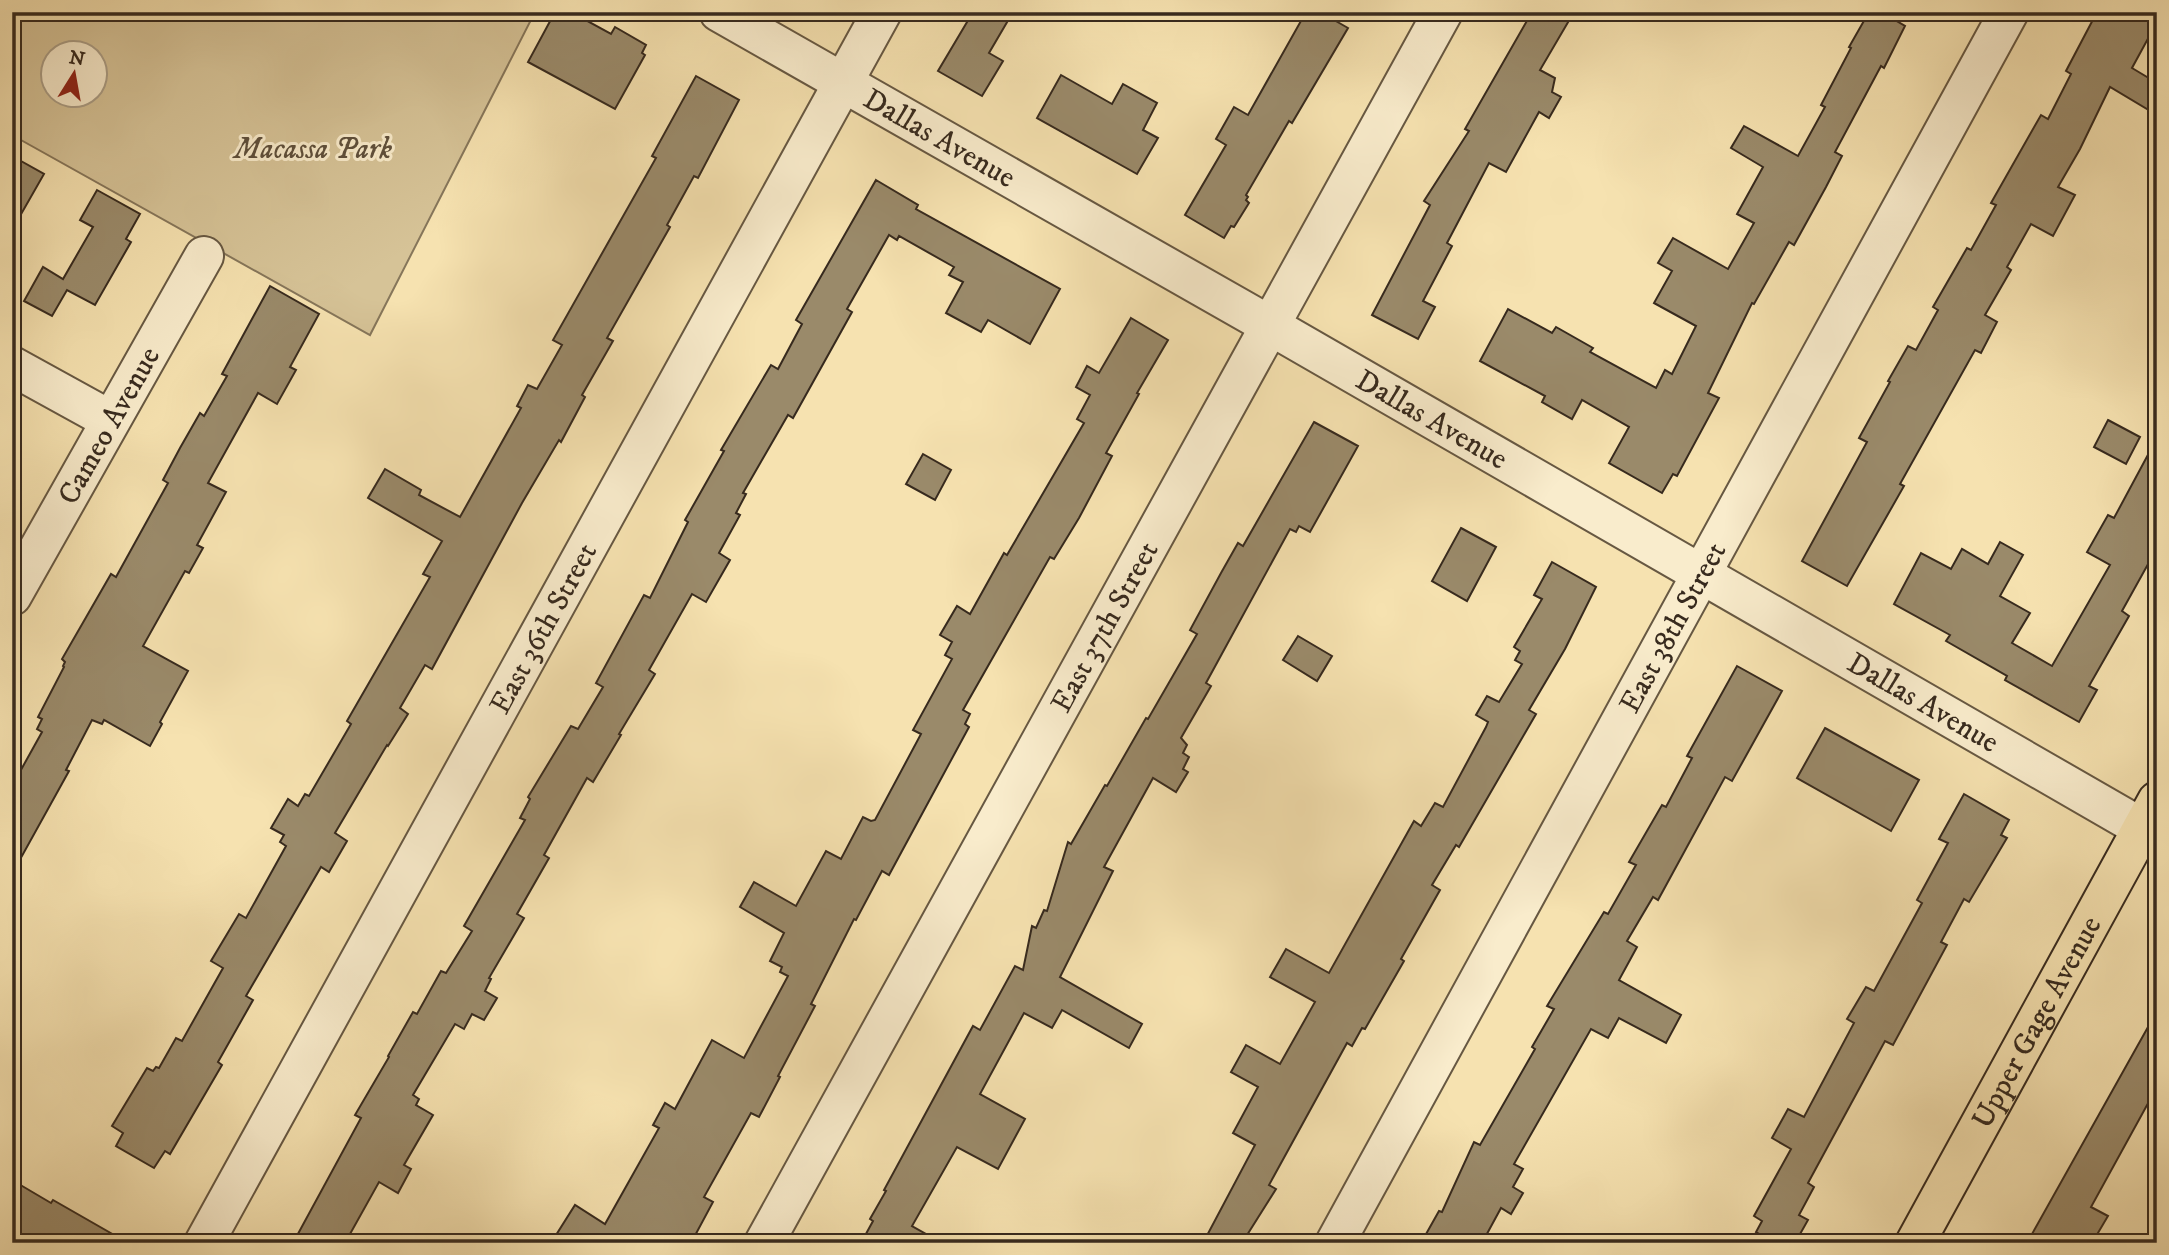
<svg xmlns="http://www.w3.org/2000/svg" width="2169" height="1255" font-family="'IM FELL DW Pica',serif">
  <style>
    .green { fill: #d6c397; stroke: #86765a; stroke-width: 2; fill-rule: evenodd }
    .building { fill: #9a8a6a; stroke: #372a1e; stroke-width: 2 }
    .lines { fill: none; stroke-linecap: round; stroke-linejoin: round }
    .minor-casing { stroke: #675842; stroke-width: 42 }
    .major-casing { stroke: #372a1e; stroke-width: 42 }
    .minor { stroke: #f9eccc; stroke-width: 38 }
    .major { stroke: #f6e2b0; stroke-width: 38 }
    .labels { text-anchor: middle; stroke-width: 6; stroke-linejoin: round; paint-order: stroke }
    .street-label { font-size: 30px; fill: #372a1e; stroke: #f9eccc }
    .park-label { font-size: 30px; font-style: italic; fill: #5f503c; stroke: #f9eccc }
  </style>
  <rect width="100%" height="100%" fill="#f6e2b0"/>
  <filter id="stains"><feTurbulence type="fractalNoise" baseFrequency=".00286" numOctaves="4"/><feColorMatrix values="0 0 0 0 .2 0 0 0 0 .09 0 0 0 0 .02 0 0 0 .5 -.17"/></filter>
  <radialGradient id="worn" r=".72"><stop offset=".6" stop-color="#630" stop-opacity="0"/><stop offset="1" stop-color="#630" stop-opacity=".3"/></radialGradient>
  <!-- green -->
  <path class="green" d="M 12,12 L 535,12 L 370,335 L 12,135 ZM 52,52 L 94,52 L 94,94 L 52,94 Z"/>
  <!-- building -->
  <g class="building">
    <path d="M 555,12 L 571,12 L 611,34 L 615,27 L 646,45 L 642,53 L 645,55 L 615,109 L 528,62 Z"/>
    <path d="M 973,12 L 1013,12 L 989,53 L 1003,61 L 982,96 L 938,71 Z"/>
    <path d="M 1306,12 L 1320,12 L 1348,28 L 1292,123 L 1289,121 L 1246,195 L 1248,197 L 1246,200 L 1249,203 L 1234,227 L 1231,226 L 1224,238 L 1185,215 L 1226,145 L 1216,139 L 1234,107 L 1248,115 Z"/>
    <path d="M 1532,12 L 1574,12 L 1540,70 L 1555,78 L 1552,92 L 1561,97 L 1549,118 L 1539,112 L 1506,172 L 1489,163 L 1447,243 L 1452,246 L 1423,301 L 1435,307 L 1418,339 L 1372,315 L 1430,205 L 1424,201 L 1469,131 L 1465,129 Z"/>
    <path d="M 1869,12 L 1881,12 L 1905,26 L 1884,68 L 1881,66 L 1835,152 L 1842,156 L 1826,187 L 1794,245 L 1789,242 L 1754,304 L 1752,303 L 1708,393 L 1719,398 L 1677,476 L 1673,474 L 1662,493 L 1609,463 L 1629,427 L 1582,400 L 1572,419 L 1542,402 L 1545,396 L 1480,361 L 1508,309 L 1552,333 L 1556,327 L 1593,348 L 1590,352 L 1656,388 L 1665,370 L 1672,374 L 1696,326 L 1654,303 L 1672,271 L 1658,263 L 1673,238 L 1728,269 L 1754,223 L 1737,214 L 1763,167 L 1731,148 L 1744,126 L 1798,156 L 1825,107 L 1821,105 L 1851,48 L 1849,47 Z"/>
    <path d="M 2097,12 L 2134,12 L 2156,24 L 2132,68 L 2157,83 L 2157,115 L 2110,87 L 2080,149 L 2058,187 L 2075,195 L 2053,236 L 2031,224 L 2007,267 L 2011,270 L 1985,315 L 1997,322 L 1981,353 L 1975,350 L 1900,484 L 1904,486 L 1847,586 L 1802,561 L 1867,442 L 1859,438 L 1890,382 L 1888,381 L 1908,346 L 1916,350 L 1938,310 L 1933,307 L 1967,248 L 1971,250 L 1996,205 L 1991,203 L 2041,115 L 2048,119 L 2071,74 L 2066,71 Z"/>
    <path d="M 1061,75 L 1112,104 L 1123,84 L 1157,103 L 1143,130 L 1158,138 L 1137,174 L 1037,118 Z"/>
    <path d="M 696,76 L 739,100 L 698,178 L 694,176 L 667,225 L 670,227 L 607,338 L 613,341 L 582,395 L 585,397 L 561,442 L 559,440 L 522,503 L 432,669 L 425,665 L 400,708 L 408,714 L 388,746 L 387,745 L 335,833 L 347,841 L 329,872 L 321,867 L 246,996 L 253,1000 L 218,1062 L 222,1065 L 170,1154 L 165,1151 L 154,1168 L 116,1146 L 123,1133 L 112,1126 L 147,1068 L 153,1071 L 156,1067 L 159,1068 L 176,1038 L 182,1041 L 223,968 L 211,961 L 239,914 L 246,918 L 286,846 L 280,842 L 284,835 L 271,828 L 288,799 L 298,806 L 305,794 L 309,796 L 351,724 L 347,721 L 430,577 L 423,574 L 442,541 L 368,498 L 385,469 L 421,490 L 419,495 L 460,517 L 521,408 L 517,406 L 528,385 L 537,389 L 562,345 L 553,340 L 656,158 L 652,156 Z"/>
    <path d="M 12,156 L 44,174 L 12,230 Z"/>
    <path d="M 876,180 L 918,205 L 916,209 L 1060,289 L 1030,344 L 988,320 L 981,332 L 946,313 L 963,282 L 949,275 L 954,267 L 899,236 L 897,240 L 889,235 L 847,309 L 852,312 L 793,418 L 788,415 L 743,493 L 746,494 L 736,513 L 740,515 L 719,553 L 730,560 L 706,602 L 692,594 L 649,670 L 655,674 L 619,734 L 621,735 L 593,782 L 587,778 L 544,855 L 549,858 L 517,914 L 524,918 L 489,978 L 491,979 L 485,991 L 497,998 L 484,1020 L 472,1014 L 464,1029 L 455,1024 L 413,1095 L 419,1099 L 416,1105 L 433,1115 L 404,1165 L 411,1169 L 398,1193 L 379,1182 L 345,1243 L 293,1243 L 361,1118 L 355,1115 L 389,1057 L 388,1056 L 413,1012 L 417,1014 L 441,971 L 446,973 L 472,931 L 464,926 L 525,820 L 520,818 L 530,799 L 528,797 L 571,726 L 578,729 L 603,687 L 596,683 L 644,595 L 650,598 L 688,522 L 685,520 L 724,451 L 721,450 L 771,365 L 778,369 L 802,324 L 796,320 Z"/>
    <path d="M 97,190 L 140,214 L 126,239 L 131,242 L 95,305 L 67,290 L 52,316 L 24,301 L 43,267 L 63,279 L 93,227 L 80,220 Z"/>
    <path d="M 270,286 L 319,314 L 290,367 L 296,370 L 277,404 L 258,393 L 208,483 L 226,492 L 197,545 L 203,548 L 189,573 L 185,571 L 143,646 L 188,671 L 160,722 L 162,724 L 150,746 L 104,720 L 102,724 L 92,720 L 66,770 L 69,771 L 12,874 L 12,786 L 42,732 L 37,729 L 42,719 L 38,717 L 64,667 L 63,666 L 65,662 L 62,659 L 111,574 L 116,577 L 168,483 L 163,480 L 180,448 L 200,413 L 204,416 L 227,376 L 222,374 Z"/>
    <path d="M 1131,318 L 1168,340 L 1137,393 L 1139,394 L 1106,453 L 1112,456 L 1079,518 L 1054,559 L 1050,557 L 963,710 L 970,714 L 965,724 L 969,727 L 889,875 L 882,871 L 856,920 L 854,919 L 811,1004 L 815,1006 L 778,1076 L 780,1077 L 759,1117 L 751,1113 L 704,1197 L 713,1202 L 691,1243 L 551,1243 L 575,1205 L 605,1224 L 659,1128 L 653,1125 L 665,1103 L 675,1109 L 712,1040 L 744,1058 L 788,976 L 780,972 L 782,967 L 770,961 L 784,933 L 740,907 L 754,882 L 796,906 L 826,851 L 841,859 L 863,817 L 871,821 L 875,820 L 921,734 L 913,730 L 952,659 L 945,655 L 952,642 L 940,635 L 957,606 L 970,614 L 1004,553 L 1007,555 L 1084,423 L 1077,419 L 1090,395 L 1076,387 L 1087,366 L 1099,373 Z"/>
    <path d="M 2108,420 L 2140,437 L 2126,464 L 2094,447 Z"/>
    <path d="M 1314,422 L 1358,446 L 1310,532 L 1299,526 L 1296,532 L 1290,529 L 1206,683 L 1211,686 L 1181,738 L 1187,745 L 1183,753 L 1189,757 L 1183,769 L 1188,772 L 1176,792 L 1153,778 L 1104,867 L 1113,871 L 1060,977 L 1142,1024 L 1129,1048 L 1062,1010 L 1052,1028 L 1024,1013 L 980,1094 L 1025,1119 L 998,1169 L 957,1147 L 912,1226 L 942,1243 L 861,1243 L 873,1221 L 870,1219 L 886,1191 L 884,1190 L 973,1026 L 980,1030 L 1015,966 L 1023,970 L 1032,926 L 1036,928 L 1044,910 L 1047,911 L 1068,842 L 1071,844 L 1105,785 L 1107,786 L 1146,718 L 1148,719 L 1197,634 L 1190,630 L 1221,573 L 1238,543 L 1243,546 Z"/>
    <path d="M 2157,438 L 2157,548 L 2122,611 L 2129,616 L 2089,686 L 2097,690 L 2079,722 L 2005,680 L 2007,676 L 1946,641 L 1950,635 L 1894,604 L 1921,553 L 1951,569 L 1962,549 L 1988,564 L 2000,542 L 2023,555 L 2000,596 L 2030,613 L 2012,643 L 2052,666 L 2110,565 L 2087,552 L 2108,515 L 2114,518 Z"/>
    <path d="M 923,454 L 951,470 L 935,500 L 906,484 Z"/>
    <path d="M 1461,528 L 1496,547 L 1467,601 L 1432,581 Z"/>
    <path d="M 1552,562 L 1596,587 L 1565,649 L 1529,710 L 1536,714 L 1459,847 L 1456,845 L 1432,885 L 1440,890 L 1401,959 L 1404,961 L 1365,1029 L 1362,1028 L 1352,1046 L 1347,1043 L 1269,1185 L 1276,1189 L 1242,1243 L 1203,1243 L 1255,1145 L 1233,1133 L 1258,1087 L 1231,1072 L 1246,1045 L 1280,1064 L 1315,1002 L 1270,977 L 1286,949 L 1329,973 L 1414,821 L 1421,826 L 1435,803 L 1443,807 L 1486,727 L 1488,722 L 1476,715 L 1487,696 L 1499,702 L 1522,664 L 1515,660 L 1520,651 L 1514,647 L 1542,599 L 1534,595 Z"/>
    <path d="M 1298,636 L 1332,656 L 1317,681 L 1283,660 Z"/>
    <path d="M 1737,666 L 1782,691 L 1732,781 L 1725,777 L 1658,900 L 1653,897 L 1627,941 L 1637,947 L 1619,980 L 1681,1015 L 1666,1043 L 1619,1018 L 1608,1038 L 1591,1029 L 1514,1164 L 1523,1169 L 1513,1187 L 1523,1193 L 1511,1214 L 1501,1208 L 1482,1243 L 1421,1243 L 1439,1211 L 1442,1212 L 1474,1142 L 1480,1145 L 1535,1049 L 1532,1047 L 1554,1009 L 1547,1006 L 1604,912 L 1608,914 L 1636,865 L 1629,862 L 1662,805 L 1666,807 L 1692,758 L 1687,756 Z"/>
    <path d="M 1825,728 L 1919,780 L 1891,831 L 1797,778 Z"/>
    <path d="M 1964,794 L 2009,820 L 2001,835 L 2007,838 L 1969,902 L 1964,899 L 1941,942 L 1947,945 L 1893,1045 L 1885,1041 L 1808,1183 L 1814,1187 L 1799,1215 L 1808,1220 L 1795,1243 L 1775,1243 L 1756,1232 L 1762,1221 L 1754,1216 L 1791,1149 L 1772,1138 L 1788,1109 L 1804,1117 L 1854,1023 L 1847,1019 L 1866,987 L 1874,991 L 1922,903 L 1917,900 L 1948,843 L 1939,839 Z"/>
    <path d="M 2157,1011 L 2157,1087 L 2091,1207 L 2108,1216 L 2092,1243 L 2027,1243 Z"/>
    <path d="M 12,1180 L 51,1203 L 53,1200 L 128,1243 L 28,1243 L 12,1234 Z"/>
  </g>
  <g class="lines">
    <!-- minor casing -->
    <g class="minor-casing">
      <g id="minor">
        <path id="s1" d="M 719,12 L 1269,325 L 2142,828"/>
        <path d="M 12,366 L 110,420"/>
        <path id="s2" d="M 12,596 L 204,256"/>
        <path id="s3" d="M 204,1243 L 882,12"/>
        <path id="s4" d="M 764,1243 L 1443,12"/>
        <path id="s5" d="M 1335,1243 L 2009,12"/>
      </g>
    </g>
    <!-- major casing -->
    <g class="major-casing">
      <g id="major">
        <path id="s6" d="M 1915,1243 L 2157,801"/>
      </g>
    </g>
    <!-- minor -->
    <use href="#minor" class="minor"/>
    <!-- major -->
    <use href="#major" class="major"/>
  </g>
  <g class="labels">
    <!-- street labels -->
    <g class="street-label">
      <text dy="10" stroke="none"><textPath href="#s1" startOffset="254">Dallas Avenue</textPath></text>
      <text dy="10" stroke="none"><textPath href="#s1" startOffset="821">Dallas Avenue</textPath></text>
      <text dy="10" stroke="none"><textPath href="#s2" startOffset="196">Cameo Avenue</textPath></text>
      <text dy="10" stroke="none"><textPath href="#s3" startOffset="702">East 36th Street</textPath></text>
      <text dy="10" stroke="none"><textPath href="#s4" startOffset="704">East 37th Street</textPath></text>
      <text dy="10" stroke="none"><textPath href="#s5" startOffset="702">East 38th Street</textPath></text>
      <text dy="10" stroke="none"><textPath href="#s1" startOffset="1388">Dallas Avenue</textPath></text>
      <text dy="10" stroke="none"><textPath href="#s6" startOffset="252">Upper Gage Avenue</textPath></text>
    </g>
    <!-- park labels -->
    <g class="park-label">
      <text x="313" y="158">Macassa Park</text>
    </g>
  </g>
  <!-- margin -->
  <rect width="2169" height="1255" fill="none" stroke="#f6e2b0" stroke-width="42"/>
  <rect x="14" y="14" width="2141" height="1227" fill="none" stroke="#372a1e" stroke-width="3.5"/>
  <rect x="21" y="21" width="2127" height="1213" fill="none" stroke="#372a1e" stroke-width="2"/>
  <!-- north arrow -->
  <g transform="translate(74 74) rotate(11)"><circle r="33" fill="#f9eccc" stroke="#ab9e86" stroke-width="2"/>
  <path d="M0-5L12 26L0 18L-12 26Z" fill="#8f2418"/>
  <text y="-10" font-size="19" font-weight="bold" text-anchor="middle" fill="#372a1e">N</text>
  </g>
  <rect width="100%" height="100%" filter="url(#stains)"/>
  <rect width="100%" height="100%" fill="url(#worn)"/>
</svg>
